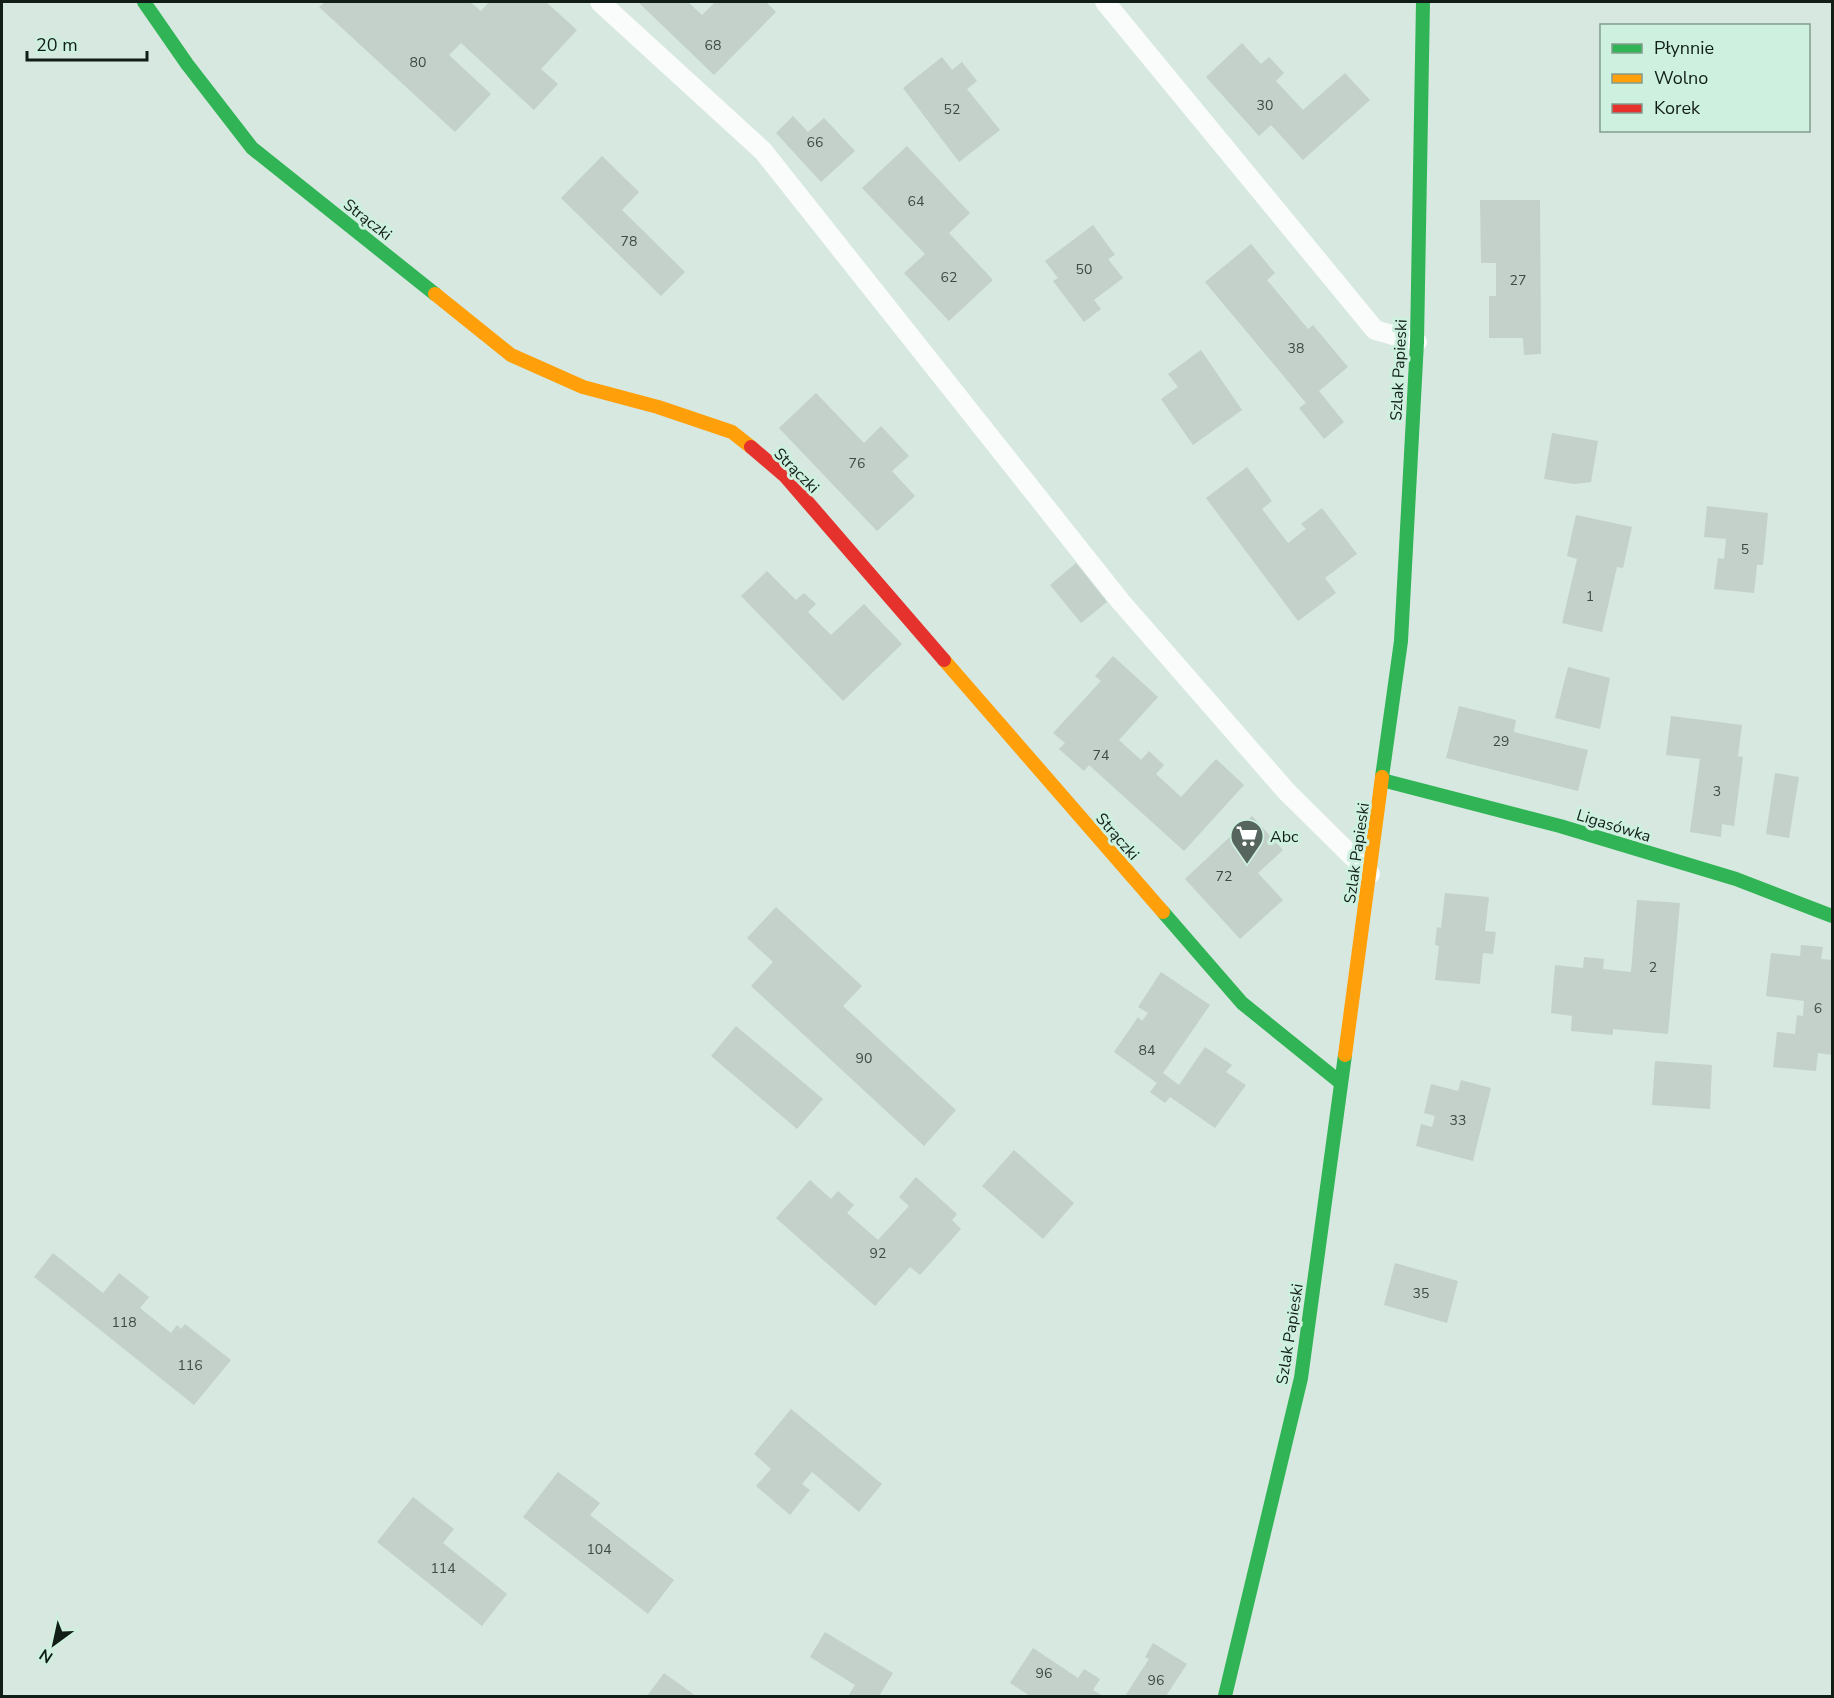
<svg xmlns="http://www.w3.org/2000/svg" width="1834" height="1698" font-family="'Nunito Sans',sans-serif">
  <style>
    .building { fill: #c3d1ca }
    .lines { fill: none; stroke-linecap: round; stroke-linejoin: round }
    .lane { stroke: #f9fcfa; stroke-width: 20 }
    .fast { stroke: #30b455; stroke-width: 14 }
    .slow { stroke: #ff9f0a; stroke-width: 14 }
    .jam { stroke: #e5322d; stroke-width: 14 }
    .labels { text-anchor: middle; stroke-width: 6; stroke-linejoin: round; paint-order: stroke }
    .number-label { font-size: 14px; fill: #3e4b44 }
    .street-label { font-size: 16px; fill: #111e18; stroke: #cef0df }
    .poi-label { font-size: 16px; fill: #111e18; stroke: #cef0df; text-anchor: start }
  </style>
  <rect width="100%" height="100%" fill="#d6e8df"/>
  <!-- building -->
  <g class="building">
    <path d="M 325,2 L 470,2 L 481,11 L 489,2 L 546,2 L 577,30 L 541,69 L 558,84 L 534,110 L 461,43 L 449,55 L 491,94 L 455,132 L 319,7 Z"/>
    <path d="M 638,2 L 688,2 L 702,15 L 715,2 L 766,2 L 776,12 L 714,75 Z"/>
    <path d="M 1242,43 L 1261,64 L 1269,57 L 1284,73 L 1276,81 L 1303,110 L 1345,73 L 1370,100 L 1303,160 L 1271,125 L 1259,136 L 1206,77 Z"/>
    <path d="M 942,57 L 952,70 L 962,62 L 977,81 L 967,89 L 1000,130 L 959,162 L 903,88 Z"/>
    <path d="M 793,116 L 808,132 L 824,118 L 855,151 L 821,182 L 776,133 Z"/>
    <path d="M 907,146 L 970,213 L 949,233 L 993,280 L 949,321 L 904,273 L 925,254 L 862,188 Z"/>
    <path d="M 602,156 L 639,192 L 622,210 L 685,272 L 661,296 L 561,198 Z"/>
    <path d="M 1480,200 L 1540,200 L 1541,354 L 1524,355 L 1523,338 L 1489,338 L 1489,296 L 1496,296 L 1496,263 L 1481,263 Z"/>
    <path d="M 1093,225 L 1115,255 L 1108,259 L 1123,278 L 1094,300 L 1101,309 L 1084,322 L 1053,281 L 1058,278 L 1045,261 Z"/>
    <path d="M 1251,244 L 1275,273 L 1267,280 L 1308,329 L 1313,325 L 1348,367 L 1319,391 L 1344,422 L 1324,439 L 1299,408 L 1306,403 L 1205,282 Z"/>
    <path d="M 1201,350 L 1242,410 L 1193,445 L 1161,399 L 1178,387 L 1168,374 Z"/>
    <path d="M 816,393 L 864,443 L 881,426 L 909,456 L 892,471 L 915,496 L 877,531 L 779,428 Z"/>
    <path d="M 1552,433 L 1598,441 L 1591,482 L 1574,484 L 1544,479 Z"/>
    <path d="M 1247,467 L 1272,501 L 1262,509 L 1288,543 L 1306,529 L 1301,524 L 1322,508 L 1357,554 L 1325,578 L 1336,593 L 1298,621 L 1206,498 Z"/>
    <path d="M 1707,506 L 1768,513 L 1763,565 L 1757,565 L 1754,593 L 1714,589 L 1718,558 L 1724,559 L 1726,539 L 1704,537 Z"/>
    <path d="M 1576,515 L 1632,527 L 1623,568 L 1617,567 L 1602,632 L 1562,623 L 1577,559 L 1567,556 Z"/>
    <path d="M 1076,563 L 1107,602 L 1081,623 L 1050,585 Z"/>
    <path d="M 767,571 L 796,600 L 804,593 L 816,604 L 808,612 L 831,635 L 864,604 L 902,644 L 843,701 L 741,596 Z"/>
    <path d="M 1113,656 L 1158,697 L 1119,740 L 1141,760 L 1149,751 L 1164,765 L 1156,774 L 1181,797 L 1216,759 L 1244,785 L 1184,851 L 1089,765 L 1084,771 L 1059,749 L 1065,743 L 1053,733 L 1101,681 L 1095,676 Z"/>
    <path d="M 1568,667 L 1610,678 L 1600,729 L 1555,718 Z"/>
    <path d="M 1459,706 L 1516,720 L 1514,732 L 1588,750 L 1578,791 L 1446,758 Z"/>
    <path d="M 1671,716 L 1742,725 L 1738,756 L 1743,757 L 1734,826 L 1722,824 L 1721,837 L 1690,832 L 1700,759 L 1666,755 Z"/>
    <path d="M 1775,773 L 1799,777 L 1789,838 L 1766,834 Z"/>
    <path d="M 1252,816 L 1283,850 L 1258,873 L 1283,900 L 1240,939 L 1185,879 Z"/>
    <path d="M 1445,893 L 1489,897 L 1485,931 L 1496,932 L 1493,954 L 1483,953 L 1480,984 L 1435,980 L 1439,946 L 1435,945 L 1437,927 L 1441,928 Z"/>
    <path d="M 1637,900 L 1680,903 L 1668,1034 L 1613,1029 L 1613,1035 L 1571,1031 L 1572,1016 L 1551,1013 L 1555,965 L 1583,968 L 1584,957 L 1604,959 L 1603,969 L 1631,972 Z"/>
    <path d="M 776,907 L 862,986 L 843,1006 L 956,1110 L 924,1146 L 751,986 L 773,962 L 747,938 Z"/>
    <path d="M 1801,945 L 1823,947 L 1821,959 L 1832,960 L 1832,1055 L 1818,1053 L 1816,1071 L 1773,1067 L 1777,1032 L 1795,1034 L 1797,1015 L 1803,1016 L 1804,1001 L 1766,996 L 1771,953 L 1800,956 Z"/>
    <path d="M 1161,972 L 1210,1005 L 1163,1073 L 1179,1085 L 1205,1047 L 1232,1065 L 1226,1072 L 1246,1085 L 1215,1128 L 1170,1097 L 1165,1103 L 1150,1092 L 1157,1083 L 1114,1052 L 1138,1017 L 1142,1021 L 1148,1013 L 1138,1007 Z"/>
    <path d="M 736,1026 L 823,1099 L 797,1129 L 711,1056 Z"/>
    <path d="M 1655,1061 L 1712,1065 L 1710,1109 L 1652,1105 Z"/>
    <path d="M 1461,1080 L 1491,1088 L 1473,1161 L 1416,1146 L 1421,1124 L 1432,1127 L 1435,1116 L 1424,1113 L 1431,1084 L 1458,1091 Z"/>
    <path d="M 1014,1150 L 1074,1203 L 1043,1239 L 982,1186 Z"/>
    <path d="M 916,1177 L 957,1214 L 952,1220 L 961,1229 L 920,1275 L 910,1267 L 875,1306 L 776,1218 L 810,1180 L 831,1199 L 838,1191 L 854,1205 L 847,1213 L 878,1240 L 909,1206 L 899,1197 Z"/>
    <path d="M 53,1253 L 103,1293 L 119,1273 L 149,1297 L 140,1308 L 171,1333 L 177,1325 L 181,1329 L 185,1324 L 231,1360 L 194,1405 L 34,1277 Z"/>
    <path d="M 1395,1263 L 1458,1281 L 1447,1323 L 1384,1305 Z"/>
    <path d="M 791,1409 L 882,1484 L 859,1512 L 812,1472 L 802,1484 L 810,1490 L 790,1515 L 756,1486 L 771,1469 L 754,1454 Z"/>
    <path d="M 558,1472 L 600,1503 L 590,1515 L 674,1580 L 648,1614 L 523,1517 Z"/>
    <path d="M 413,1497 L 454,1529 L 443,1543 L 507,1594 L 482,1626 L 377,1542 Z"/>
    <path d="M 825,1632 L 893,1673 L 879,1696 L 852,1696 L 849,1695 L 855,1685 L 810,1657 Z"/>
    <path d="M 1153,1643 L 1187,1664 L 1166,1696 L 1125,1696 L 1149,1659 L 1145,1657 Z"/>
    <path d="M 1033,1648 L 1078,1678 L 1084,1669 L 1100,1679 L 1093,1690 L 1103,1696 L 1030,1696 L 1010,1683 Z"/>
    <path d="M 664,1673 L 696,1696 L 647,1696 Z"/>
  </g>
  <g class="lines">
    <!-- lane -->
    <g class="lane">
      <path d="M 600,2 L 763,151 L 1121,602 L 1287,792 L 1370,874"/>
      <path d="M 1105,2 L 1375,330 L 1417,342"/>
    </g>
    <!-- fast -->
    <g class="fast">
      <path d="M 144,2 L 187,64 L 252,148 L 435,294"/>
      <path d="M 1382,777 L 1401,641 L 1417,342 L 1423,2"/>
      <path d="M 1382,780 L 1560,826 L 1736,879 L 1832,916"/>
      <path d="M 1163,912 L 1242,1003 L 1341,1083"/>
      <path d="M 1225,1696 L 1301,1378 L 1345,1055"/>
    </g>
    <!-- slow -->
    <g class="slow">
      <path d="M 435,294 L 511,355 L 583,387 L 658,407 L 732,432 L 751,447"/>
      <path d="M 944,660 L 1163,912"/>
      <path d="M 1345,1055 L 1382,777"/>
    </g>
    <!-- jam -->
    <path class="jam" d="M 751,447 L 785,476 L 944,660"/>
  </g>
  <!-- icons -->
  <defs>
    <g id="supermarket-pin" transform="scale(1.725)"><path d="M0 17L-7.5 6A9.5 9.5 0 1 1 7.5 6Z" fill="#56655e" stroke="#cef0df"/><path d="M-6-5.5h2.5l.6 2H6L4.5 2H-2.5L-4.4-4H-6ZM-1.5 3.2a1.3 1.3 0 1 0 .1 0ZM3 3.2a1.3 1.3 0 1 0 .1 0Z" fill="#fff"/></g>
  </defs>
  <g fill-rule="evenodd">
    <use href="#supermarket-pin" x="1247" y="836"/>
  </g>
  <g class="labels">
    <!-- number labels -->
    <g class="number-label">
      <text x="713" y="50">68</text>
      <text x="418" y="67">80</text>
      <text x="1265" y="110">30</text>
      <text x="952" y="114">52</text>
      <text x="815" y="147">66</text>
      <text x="916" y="206">64</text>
      <text x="629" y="246">78</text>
      <text x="1084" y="274">50</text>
      <text x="949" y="282">62</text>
      <text x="1518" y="285">27</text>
      <text x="1296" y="353">38</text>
      <text x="857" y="468">76</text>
      <text x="1745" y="554">5</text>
      <text x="1590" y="601">1</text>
      <text x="1501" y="746">29</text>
      <text x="1101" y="760">74</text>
      <text x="1717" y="796">3</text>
      <text x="1224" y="881">72</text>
      <text x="1653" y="972">2</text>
      <text x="1818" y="1013">6</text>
      <text x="1147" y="1055">84</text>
      <text x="864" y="1063">90</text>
      <text x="1458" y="1125">33</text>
      <text x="878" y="1258">92</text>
      <text x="1421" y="1298">35</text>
      <text x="124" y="1327">118</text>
      <text x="190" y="1370">116</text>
      <text x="599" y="1554">104</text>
      <text x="443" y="1573">114</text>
      <text x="1044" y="1678">96</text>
      <text x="1156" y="1685">96</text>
    </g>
    <!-- street labels -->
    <g class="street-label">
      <text transform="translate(368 219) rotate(38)" y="6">Strączki</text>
      <text transform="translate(1398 370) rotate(-87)" y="6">Szlak Papieski</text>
      <text transform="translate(797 470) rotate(45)" y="6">Strączki</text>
      <text transform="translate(1614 825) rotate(17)" y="6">Ligasówka</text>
      <text transform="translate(1118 836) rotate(49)" y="6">Strączki</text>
      <text transform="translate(1356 853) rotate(-82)" y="6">Szlak Papieski</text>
      <text transform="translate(1289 1334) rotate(-81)" y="6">Szlak Papieski</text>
    </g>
    <!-- poi labels -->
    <g class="poi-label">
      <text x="1270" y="842">Abc</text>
    </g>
  </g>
  <!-- border -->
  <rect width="1834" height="1698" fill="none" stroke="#111e18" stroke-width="6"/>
  <!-- legend -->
  <rect x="1600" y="24" width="210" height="108" fill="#cef0df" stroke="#829c8f" stroke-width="1.5"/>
  <rect x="1612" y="44" width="30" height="9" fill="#30b455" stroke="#829c8f" stroke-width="1.5"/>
  <text x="1654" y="54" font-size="18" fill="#111e18">Płynnie</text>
  <rect x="1612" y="74" width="30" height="9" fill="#ff9f0a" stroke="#829c8f" stroke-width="1.5"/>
  <text x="1654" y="84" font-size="18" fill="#111e18">Wolno</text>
  <rect x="1612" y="104" width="30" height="9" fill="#e5322d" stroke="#829c8f" stroke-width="1.5"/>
  <text x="1654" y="114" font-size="18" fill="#111e18">Korek</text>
  <!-- north arrow -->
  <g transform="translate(54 1644) rotate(213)" stroke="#cef0df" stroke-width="4.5" paint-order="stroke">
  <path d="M0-4.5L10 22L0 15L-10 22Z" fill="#111e18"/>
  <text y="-9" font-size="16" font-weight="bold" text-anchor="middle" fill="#111e18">N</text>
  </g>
  <!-- scale -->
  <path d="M27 51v9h120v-9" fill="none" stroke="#111e18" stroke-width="3"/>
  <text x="36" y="51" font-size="18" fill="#111e18" stroke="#cef0df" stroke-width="4.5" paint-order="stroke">20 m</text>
</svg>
